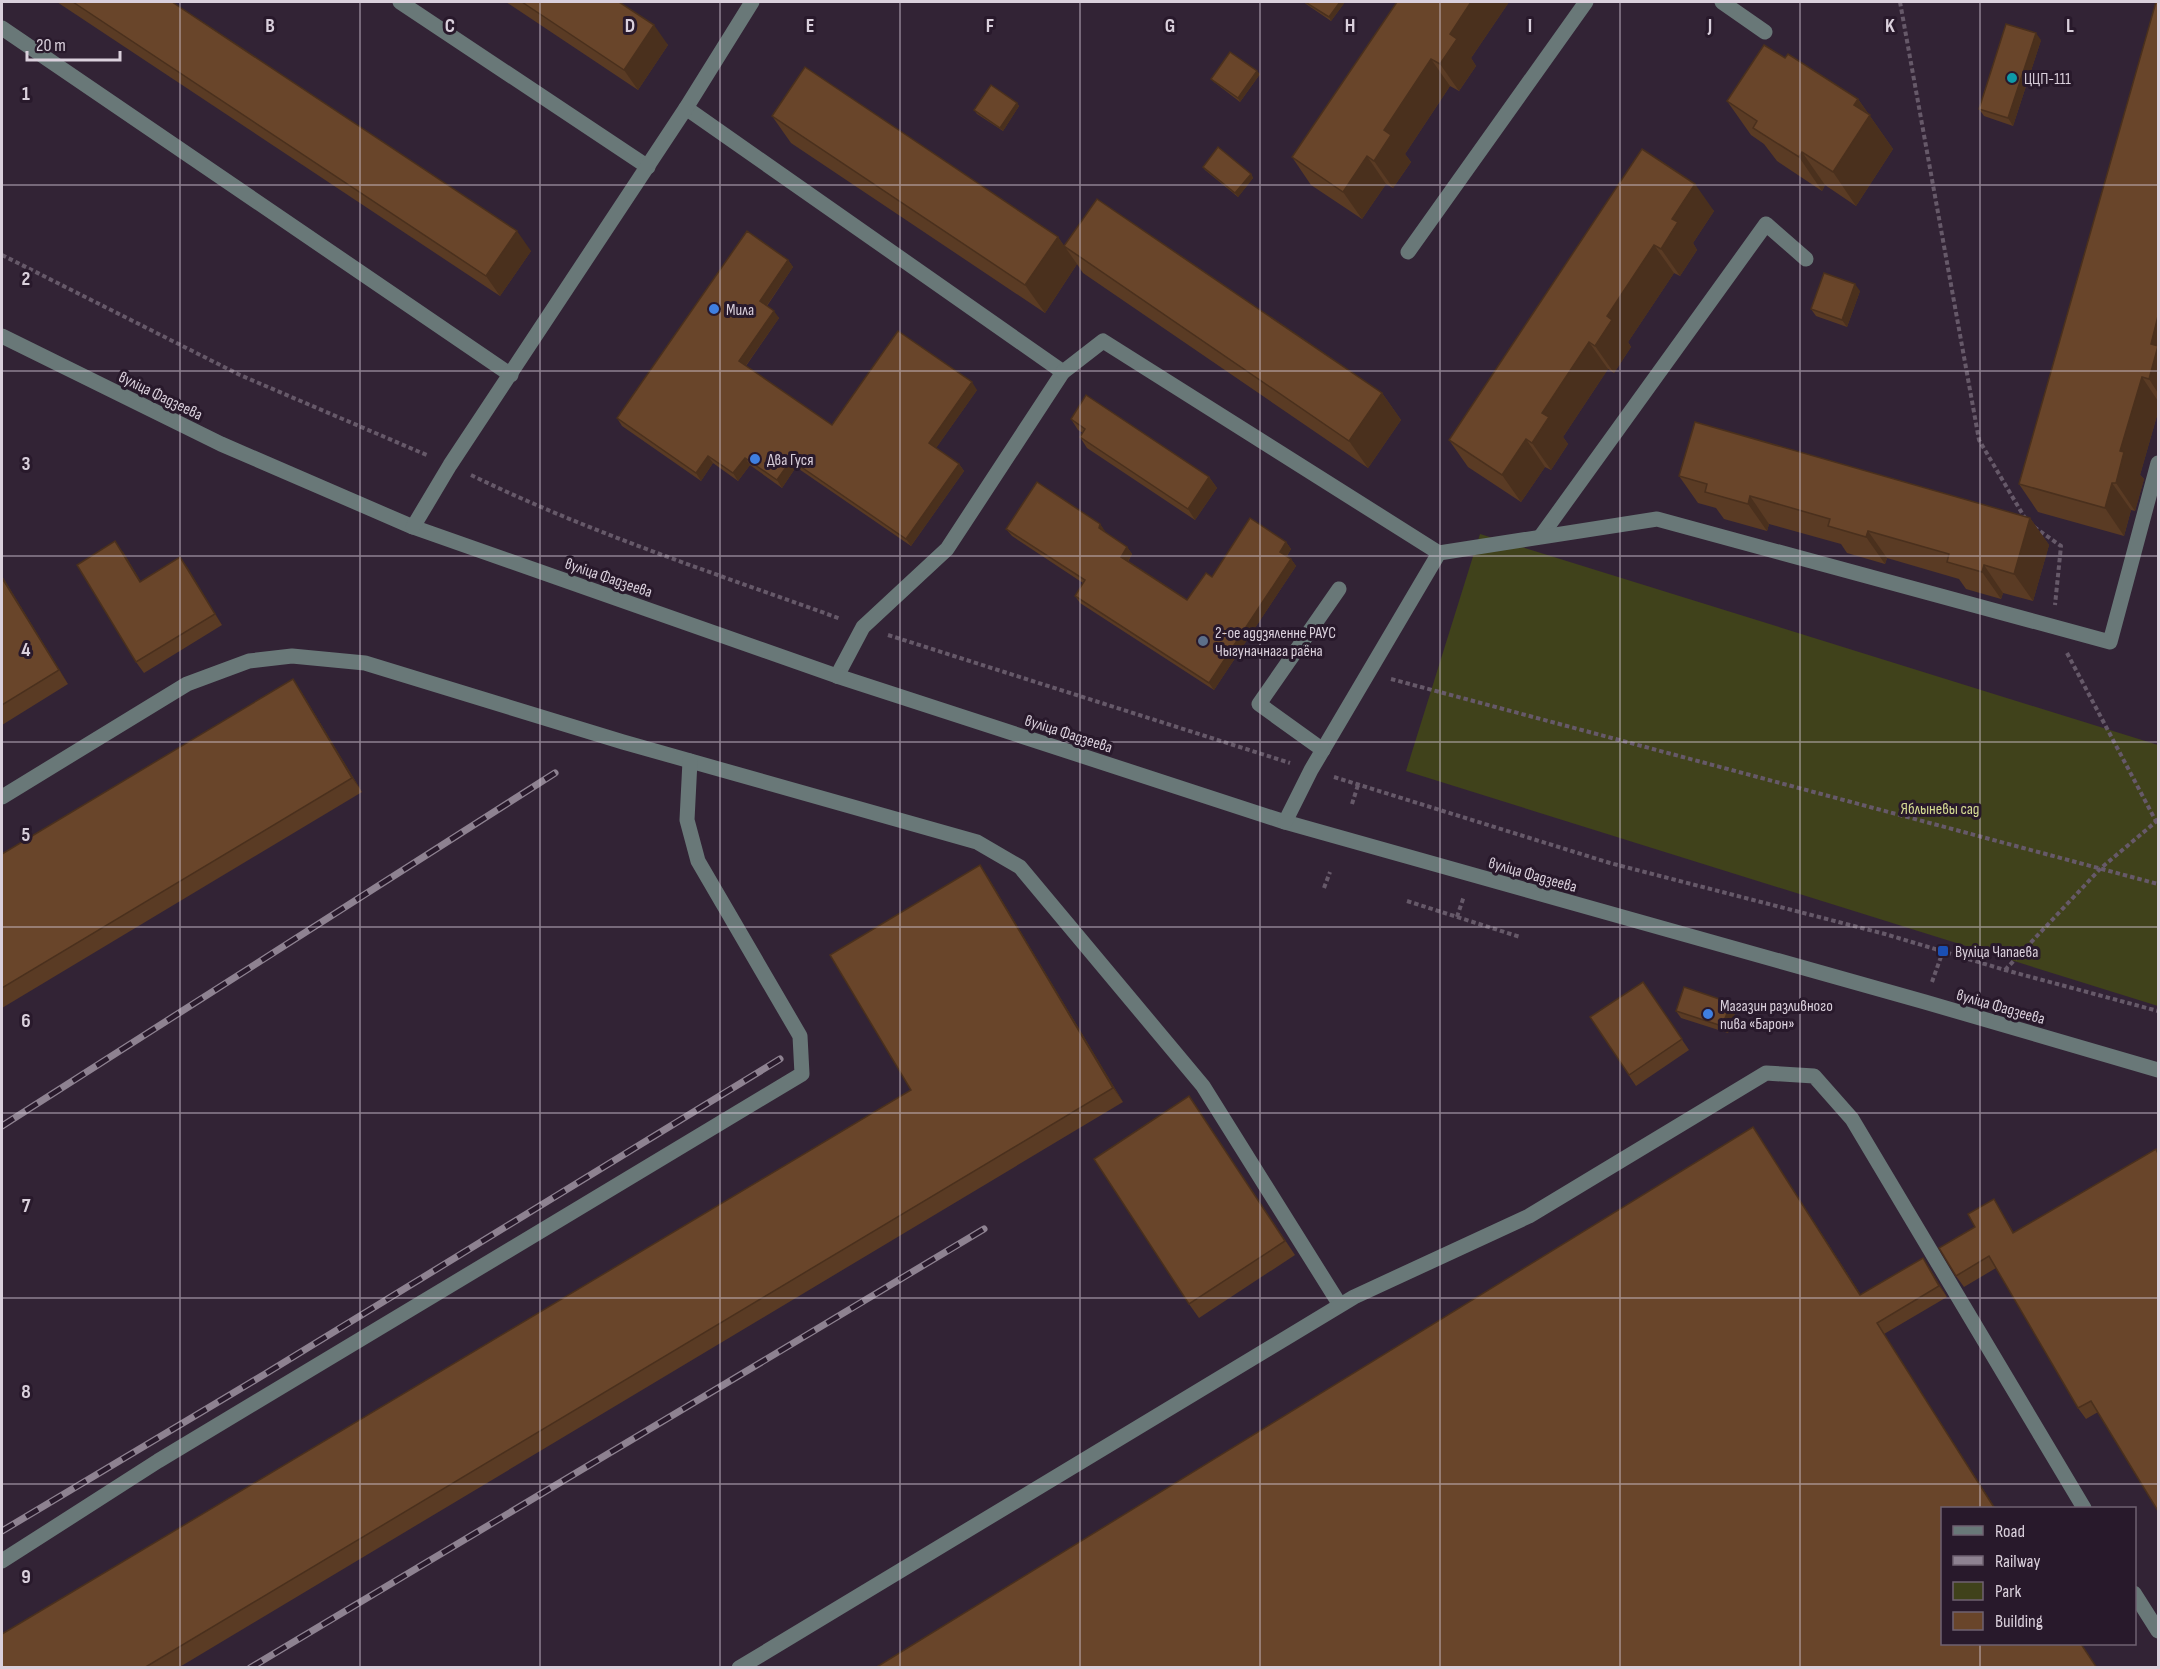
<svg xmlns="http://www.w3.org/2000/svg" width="2160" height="1669" font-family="'Sofia Sans Condensed',sans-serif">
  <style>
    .green { fill: #40421b }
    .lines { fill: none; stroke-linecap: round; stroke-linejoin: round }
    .path { stroke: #665969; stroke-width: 4; stroke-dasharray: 4.5 3; stroke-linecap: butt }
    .minor { stroke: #697878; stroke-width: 15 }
    .rail-casing { stroke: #8e8291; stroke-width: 7 }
    .rail { stroke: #28192b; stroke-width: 4.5; stroke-dasharray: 14; stroke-linecap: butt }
    .wall { fill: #5a3b24 }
    .shaded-wall { fill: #4a301d }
    .building { fill: #69452a; stroke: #4a301d; stroke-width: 1.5 }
    .grid { fill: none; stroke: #dad0dc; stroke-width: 1.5; stroke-opacity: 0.55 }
    .culture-dot { fill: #0f9aa8; stroke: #28192b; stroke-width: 2 }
    .shop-dot { fill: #3f7fe0; stroke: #28192b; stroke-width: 2 }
    .service-dot { fill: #5c6f8a; stroke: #28192b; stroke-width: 2 }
    .transit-dot { fill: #1a4fb4; stroke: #28192b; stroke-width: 2 }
    .labels { text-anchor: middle; stroke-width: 6; stroke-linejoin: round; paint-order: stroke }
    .poi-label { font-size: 16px; fill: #dad0dc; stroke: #28192b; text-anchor: start }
    .street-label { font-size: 16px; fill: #dad0dc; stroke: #28192b }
    .park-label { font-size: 16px; fill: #d4da92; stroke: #28192b }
    .grid-label { font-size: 20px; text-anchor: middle; font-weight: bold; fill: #dad0dc; stroke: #28192b; stroke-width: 6; stroke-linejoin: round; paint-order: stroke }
  </style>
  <rect width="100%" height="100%" fill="#322335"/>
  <!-- green -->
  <path class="green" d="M 1480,534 L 2158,745 L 2158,1006 L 1406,771 Z"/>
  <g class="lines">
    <!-- path -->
    <g class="path">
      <path d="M 1900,2 L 1979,440 L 2026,520"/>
      <path d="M 2,255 L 240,375 L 429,456"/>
      <path d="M 471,475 C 590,533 717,574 841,619"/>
      <path d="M 2034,527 L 2061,546 L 2055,605"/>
      <path d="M 888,635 L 1290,763"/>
      <path d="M 2067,653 L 2158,825"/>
      <path d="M 1391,679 L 2158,884"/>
      <path d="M 1334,777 L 1610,863 L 1885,934 L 2005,970 L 2158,1011"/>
      <path d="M 1352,804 L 1358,785"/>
      <path d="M 1324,888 L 1330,872"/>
      <path d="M 1407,901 L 1520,937"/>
      <path d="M 1457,917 L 1464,896"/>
      <path d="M 2005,970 L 2101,868 L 2158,820"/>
      <path d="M 1932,982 L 1943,951"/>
    </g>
    <!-- minor -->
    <g class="minor">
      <path d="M 400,2 L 648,167"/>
      <path d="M 1722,2 L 1765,32"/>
      <path d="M 2,28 L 511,375"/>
      <path d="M 686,108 L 1063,372 L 947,549 L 863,627 L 837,676"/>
      <path d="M 1408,252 L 1586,2"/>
      <path d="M 2,336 L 221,444 L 413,527 L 837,676 L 1285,822 L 1925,1002 L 2158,1070"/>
      <path d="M 1063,372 L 1103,341 L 1439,553 L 1311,770 L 1285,822"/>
      <path d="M 413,527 L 450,465 L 686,108 L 752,2"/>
      <path d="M 1541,536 L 1766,224 L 1806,259"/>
      <path d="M 1439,553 L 1657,519 L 2110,642 L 2158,463"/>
      <path d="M 1323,750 L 1259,704 L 1339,589"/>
      <path d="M 2,797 L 187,684 L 249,661 L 292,656 L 365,663 L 623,742 L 977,842 L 1020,867 L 1203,1086 L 1340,1305"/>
      <path d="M 2,1561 L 158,1461 L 802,1074 L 800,1036 L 698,861 L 687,820 L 690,761"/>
      <path d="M 2134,1593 L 2158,1631"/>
      <path d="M 739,1668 L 1354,1297 L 1529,1216 L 1766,1073 L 1814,1076 L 1852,1119 L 2084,1508"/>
    </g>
    <!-- rail casing -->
    <g class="rail-casing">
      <g id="rail">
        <path d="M 2,1126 L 555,773"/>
        <path d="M 2,1531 L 265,1374 L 780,1059"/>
        <path d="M 250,1668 L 984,1229"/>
      </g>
    </g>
    <!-- rail -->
    <use href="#rail" class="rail"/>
  </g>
  <!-- wall -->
  <g class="wall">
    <path d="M 57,2 L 172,2 L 531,251 L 500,296 Z"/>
    <path d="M 506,2 L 619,2 L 668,45 L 638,90 Z"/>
    <path d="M 1304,2 L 1345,2 L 1331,21 L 1306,4 Z"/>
    <path d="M 1397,2 L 1509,2 L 1471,58 L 1476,66 L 1459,91 L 1450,86 L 1405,154 L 1411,162 L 1393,188 L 1386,184 L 1362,219 L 1311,185 L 1292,157 Z"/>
    <path d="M 2158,2 L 2158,412 L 2140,475 L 2144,479 L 2135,511 L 2131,510 L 2124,536 L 2038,512 L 2019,484 Z"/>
    <path d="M 2041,40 L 2013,126 L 1984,116 L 1979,109 Z"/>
    <path d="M 1785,58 L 1858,99 L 1893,149 L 1856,206 L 1825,185 L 1822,191 L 1777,161 L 1764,144 L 1751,135 L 1727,101 Z"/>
    <path d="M 1260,74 L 1240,102 L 1214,82 L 1211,79 Z"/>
    <path d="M 1017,103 L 1019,106 L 1003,131 L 977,114 L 974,110 Z"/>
    <path d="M 772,116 L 1058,237 L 1064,246 L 1382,393 L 1401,420 L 1368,468 L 1083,273 L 1077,264 L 1045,313 L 791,143 Z"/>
    <path d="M 1642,149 L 1714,211 L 1693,243 L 1697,250 L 1680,276 L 1674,273 L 1628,342 L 1631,347 L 1614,373 L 1608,369 L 1563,437 L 1568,444 L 1551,470 L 1545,467 L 1521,502 L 1468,467 L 1449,440 Z"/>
    <path d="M 1203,167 L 1251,174 L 1253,178 L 1238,197 L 1205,170 Z"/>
    <path d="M 788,260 L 793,267 L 767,306 L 779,318 L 746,366 L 832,425 L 977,390 L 936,448 L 959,464 L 964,471 L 911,546 L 796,467 L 782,488 L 750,465 L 738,481 L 713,463 L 701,481 L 622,426 L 617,418 Z"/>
    <path d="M 1860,291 L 1847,327 L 1816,316 L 1811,309 Z"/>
    <path d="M 1071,419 L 1209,477 L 1217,488 L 1195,520 L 1087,448 L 1080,437 L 1083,433 L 1078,430 Z"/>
    <path d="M 1679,476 L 2030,518 L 2049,545 L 2033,601 L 2003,593 L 2001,599 L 1966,589 L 1959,579 L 1887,558 L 1885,564 L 1847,553 L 1841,544 L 1769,524 L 1767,531 L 1724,519 L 1716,508 L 1698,503 Z"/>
    <path d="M 1100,524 L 1105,532 L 1127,547 L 1132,554 L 1128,562 L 1187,600 L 1212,577 L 1286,542 L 1291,549 L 1287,556 L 1291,559 L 1296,566 L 1214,690 L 1080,603 L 1075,596 L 1083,583 L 1012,536 L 1006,529 Z"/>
    <path d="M 123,552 L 141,582 L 180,557 L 222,625 L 144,673 L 136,662 Z"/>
    <path d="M 2,576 L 68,684 L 2,725 Z"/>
    <path d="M 302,693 L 362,792 L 2,1008 L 2,854 Z"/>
    <path d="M 980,865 L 989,879 L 1123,1102 L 178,1668 L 2,1668 L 911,1090 Z"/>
    <path d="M 1643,982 L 1689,1050 L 1636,1086 L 1590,1017 Z"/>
    <path d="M 1731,1003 L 1736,1010 L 1728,1033 L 1681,1018 L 1676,1011 Z"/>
    <path d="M 1189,1096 L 1295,1255 L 1199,1318 L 1189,1304 Z"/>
    <path d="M 1760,1138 L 1861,1295 L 1923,1258 L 1947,1297 L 1884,1334 L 875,1668 Z"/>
    <path d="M 2001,1211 L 2098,1412 L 2086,1419 L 2078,1408 L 1996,1268 L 1964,1287 L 1956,1276 L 1975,1227 Z"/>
  </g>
  <!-- shaded-wall -->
  <g class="shaded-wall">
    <path d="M 1340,2 L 1345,2 L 1331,21 L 1329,17 Z"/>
    <path d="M 1471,2 L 1509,2 L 1471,58 L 1476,66 L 1459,91 L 1440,64 L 1450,34 Z"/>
    <path d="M 654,25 L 668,45 L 638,90 L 624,70 Z"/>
    <path d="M 2036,33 L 2041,40 L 2013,126 L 2008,118 Z"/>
    <path d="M 1431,59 L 1450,86 L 1405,154 L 1411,162 L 1393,188 L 1374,161 L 1384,130 Z"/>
    <path d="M 1257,71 L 1260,74 L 1240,102 L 1238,98 Z"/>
    <path d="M 1858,99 L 1893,149 L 1856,206 L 1833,172 L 1854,105 Z"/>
    <path d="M 1017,103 L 1019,106 L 1003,131 L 1000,128 Z"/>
    <path d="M 1802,152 L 1825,185 L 1822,191 L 1799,157 Z"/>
    <path d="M 1367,156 L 1386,184 L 1362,219 L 1343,192 Z"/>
    <path d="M 1251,174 L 1253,178 L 1238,197 L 1235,193 Z"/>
    <path d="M 1695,184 L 1714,211 L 1693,243 L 1697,250 L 1680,276 L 1661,249 L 1672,219 Z"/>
    <path d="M 517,231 L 531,251 L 500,296 L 486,276 Z"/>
    <path d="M 1058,237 L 1077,264 L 1045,313 L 1025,285 Z"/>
    <path d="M 1654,245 L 1674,273 L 1628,342 L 1631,347 L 1614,373 L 1595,346 L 1607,316 Z"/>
    <path d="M 788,260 L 793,267 L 765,308 L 760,301 Z"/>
    <path d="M 1855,284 L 1860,291 L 1847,327 L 1842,320 Z"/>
    <path d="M 774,311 L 779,318 L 744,368 L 739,361 Z"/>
    <path d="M 2158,316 L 2158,393 L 2149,379 L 2151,344 Z"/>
    <path d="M 1589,342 L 1608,369 L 1563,437 L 1568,444 L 1551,470 L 1532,443 L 1542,413 Z"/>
    <path d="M 2142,377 L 2158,401 L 2158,412 L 2140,475 L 2144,479 L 2135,511 L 2116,483 L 2120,451 Z"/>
    <path d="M 972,382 L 977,390 L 934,451 L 929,443 Z"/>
    <path d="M 1382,393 L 1401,420 L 1368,468 L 1349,441 Z"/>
    <path d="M 1526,439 L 1545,467 L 1521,502 L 1502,475 Z"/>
    <path d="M 708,456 L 713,463 L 701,481 L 696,473 Z"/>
    <path d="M 745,458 L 750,465 L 738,481 L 733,473 Z"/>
    <path d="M 791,460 L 796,467 L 782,488 L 777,480 Z"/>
    <path d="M 959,464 L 964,471 L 911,546 L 906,539 Z"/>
    <path d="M 1209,477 L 1217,488 L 1195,520 L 1188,509 Z"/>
    <path d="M 2112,483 L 2131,510 L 2124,536 L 2105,508 Z"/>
    <path d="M 1750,496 L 1769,524 L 1767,531 L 1748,504 Z"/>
    <path d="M 2030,518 L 2049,545 L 2033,601 L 2014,574 Z"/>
    <path d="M 1100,524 L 1105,531 L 1104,535 L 1099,528 Z"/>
    <path d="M 1868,531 L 1887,558 L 1885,564 L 1866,537 Z"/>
    <path d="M 115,541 L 123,552 L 148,593 L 140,582 Z"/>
    <path d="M 1286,542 L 1291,549 L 1285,559 L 1280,552 Z"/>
    <path d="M 1127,547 L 1132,554 L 1126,564 L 1121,557 Z"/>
    <path d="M 180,557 L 188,568 L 222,625 L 215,614 Z"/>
    <path d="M 1291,559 L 1296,566 L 1214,690 L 1209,683 Z"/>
    <path d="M 1984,565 L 2003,593 L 2001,599 L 1982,572 Z"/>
    <path d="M 2,576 L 68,684 L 59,670 L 2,578 Z"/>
    <path d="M 293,679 L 302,693 L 362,792 L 352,778 Z"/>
    <path d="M 980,865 L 989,879 L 1123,1102 L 1113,1088 Z"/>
    <path d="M 1731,1003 L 1736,1010 L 1728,1033 L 1722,1026 Z"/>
    <path d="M 1753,1127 L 1760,1138 L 1868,1306 L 1860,1295 Z"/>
    <path d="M 1994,1199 L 2001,1211 L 2021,1244 L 2013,1233 Z"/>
    <path d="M 1923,1258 L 1930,1269 L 1947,1297 L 1939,1286 Z"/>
    <path d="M 1877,1323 L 1884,1334 L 1996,1509 L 1995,1509 Z"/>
  </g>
  <!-- building -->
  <g class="building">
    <path d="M 73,2 L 172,2 L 517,231 L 486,276 Z"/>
    <path d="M 522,2 L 619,2 L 654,25 L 624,70 Z"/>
    <path d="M 1305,2 L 1340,2 L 1329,17 Z"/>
    <path d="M 1397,2 L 1471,2 L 1450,34 L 1457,39 L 1440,64 L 1431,59 L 1384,130 L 1391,135 L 1374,161 L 1367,156 L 1343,192 L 1292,157 Z"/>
    <path d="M 2156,2 L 2158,2 L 2158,316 L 2151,344 L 2158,346 L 2149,379 L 2142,377 L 2120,451 L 2124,452 L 2116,483 L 2112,483 L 2105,508 L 2019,484 Z"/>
    <path d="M 2006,24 L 2036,33 L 2008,118 L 1979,109 Z"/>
    <path d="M 1764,45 L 1785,58 L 1788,54 L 1858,99 L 1854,105 L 1870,115 L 1833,172 L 1802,152 L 1799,157 L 1753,128 L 1757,121 L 1727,101 Z"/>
    <path d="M 1230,52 L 1257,71 L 1238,98 L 1211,79 Z"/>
    <path d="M 805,67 L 1058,237 L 1025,285 L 772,116 Z"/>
    <path d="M 991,85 L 1017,103 L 1000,128 L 974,110 Z"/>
    <path d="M 1218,147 L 1251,174 L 1235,193 L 1203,167 Z"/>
    <path d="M 1642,149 L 1695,184 L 1672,219 L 1678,222 L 1661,249 L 1654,245 L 1607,316 L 1612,320 L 1595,346 L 1589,342 L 1542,413 L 1549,417 L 1532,443 L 1526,439 L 1502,475 L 1449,440 Z"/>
    <path d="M 1097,199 L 1382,393 L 1349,441 L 1064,246 Z"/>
    <path d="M 747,231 L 788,260 L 760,301 L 774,311 L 739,361 L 832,425 L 898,331 L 972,382 L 929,443 L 959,464 L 906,539 L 791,460 L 777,480 L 745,458 L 733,473 L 708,456 L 696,473 L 617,418 Z"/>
    <path d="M 1824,273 L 1855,284 L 1842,320 L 1811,309 Z"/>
    <path d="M 1086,395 L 1209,477 L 1188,509 L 1080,437 L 1085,429 L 1071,419 Z"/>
    <path d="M 1695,422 L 2030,518 L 2014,574 L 1984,565 L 1982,572 L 1947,562 L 1949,554 L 1868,531 L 1866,537 L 1828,526 L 1830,519 L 1750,496 L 1748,504 L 1705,492 L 1707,484 L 1679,476 Z"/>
    <path d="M 1037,482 L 1100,524 L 1099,528 L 1127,547 L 1121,557 L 1187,600 L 1206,573 L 1212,577 L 1250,518 L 1286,542 L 1280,552 L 1291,559 L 1209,683 L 1075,596 L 1085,580 L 1006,529 Z"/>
    <path d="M 115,541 L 140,582 L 180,557 L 215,614 L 136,662 L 77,565 Z"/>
    <path d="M 2,578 L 59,670 L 2,705 Z"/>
    <path d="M 293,679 L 352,778 L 2,988 L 2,854 Z"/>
    <path d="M 980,865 L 1113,1088 L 144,1668 L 2,1668 L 2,1634 L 911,1090 L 830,955 Z"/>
    <path d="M 1643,982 L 1682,1039 L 1629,1075 L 1590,1017 Z"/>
    <path d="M 1684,987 L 1731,1003 L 1722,1026 L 1676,1011 Z"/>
    <path d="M 1189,1096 L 1285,1241 L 1189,1304 L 1094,1159 Z"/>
    <path d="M 1753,1127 L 1860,1295 L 1923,1258 L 1939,1286 L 1877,1323 L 1995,1509 L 1942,1509 L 1942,1644 L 2081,1644 L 2097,1668 L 875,1668 Z"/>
    <path d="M 2156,1149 L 2158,1154 L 2158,1511 L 2091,1401 L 2078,1408 L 1989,1256 L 1956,1276 L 1939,1248 L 1975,1227 L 1968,1214 L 1994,1199 L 2013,1233 Z"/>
  </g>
  <!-- grid -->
  <path class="grid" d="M 180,2 L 180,1668M 360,2 L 360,1668M 540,2 L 540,1668M 720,2 L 720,1668M 900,2 L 900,1668M 1080,2 L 1080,1668M 1260,2 L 1260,1668M 1440,2 L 1440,1668M 1620,2 L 1620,1668M 1800,2 L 1800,1668M 1980,2 L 1980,1508M 2,185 L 2158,185M 2,371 L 2158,371M 2,556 L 2158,556M 2,742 L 2158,742M 2,927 L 2158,927M 2,1113 L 2158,1113M 2,1298 L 2158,1298M 2,1484 L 2158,1484M 1980,1644 L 1980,1668"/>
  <!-- markers -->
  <circle class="culture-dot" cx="2012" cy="78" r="6"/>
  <g class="shop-dot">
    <circle cx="714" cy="309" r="6"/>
    <circle cx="755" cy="459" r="6"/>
    <circle cx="1708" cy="1014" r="6"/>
  </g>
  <circle class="service-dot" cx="1203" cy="641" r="6"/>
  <rect class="transit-dot" x="1937" y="945" width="12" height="12" rx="3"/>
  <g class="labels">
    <!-- poi labels -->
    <g class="poi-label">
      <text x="2024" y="84">ЦЦП-111</text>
      <text x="726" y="315">Мила</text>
      <text x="767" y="465">Два Гуся</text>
      <text x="1215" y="638">2-ое аддзяленне РАУС<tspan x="1215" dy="18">Чыгуначнага раёна</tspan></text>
      <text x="1955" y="957">Вуліца Чапаева</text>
      <text x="1720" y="1011">Магазин разливного<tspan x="1720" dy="18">пива «Барон»</tspan></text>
    </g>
    <!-- street labels -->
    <g class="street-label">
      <text transform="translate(161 395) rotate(26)" y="6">вуліца Фадзеева</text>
      <text transform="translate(609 577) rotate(19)" y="6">вуліца Фадзеева</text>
      <text transform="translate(1069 733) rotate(18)" y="6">вуліца Фадзеева</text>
      <text transform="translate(1533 874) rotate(16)" y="6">вуліца Фадзеева</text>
      <text transform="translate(2001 1006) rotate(16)" y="6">вуліца Фадзеева</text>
    </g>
    <!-- park labels -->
    <g class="park-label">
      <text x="1940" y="814">Яблыневы сад</text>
    </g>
  </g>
  <g class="grid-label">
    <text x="270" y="32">B</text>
    <text x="450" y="32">C</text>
    <text x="630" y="32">D</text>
    <text x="810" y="32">E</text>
    <text x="990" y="32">F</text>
    <text x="1170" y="32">G</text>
    <text x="1350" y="32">H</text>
    <text x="1530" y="32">I</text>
    <text x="1710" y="32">J</text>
    <text x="1890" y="32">K</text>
    <text x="2070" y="32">L</text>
    <text x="26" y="100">1</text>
    <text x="26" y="285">2</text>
    <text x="26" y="470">3</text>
    <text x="26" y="656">4</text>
    <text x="26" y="841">5</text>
    <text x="26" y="1027">6</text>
    <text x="26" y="1212">7</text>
    <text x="26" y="1398">8</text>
    <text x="26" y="1583">9</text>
  </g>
  <!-- border -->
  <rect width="2160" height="1669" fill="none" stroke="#dad0dc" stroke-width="6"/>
  <!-- legend -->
  <rect x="1941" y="1507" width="195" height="138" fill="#28192b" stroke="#6f6272" stroke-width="1.5"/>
  <rect x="1953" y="1526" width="30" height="9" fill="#697878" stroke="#6f6272" stroke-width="1.5"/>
  <text x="1995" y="1537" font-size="18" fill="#dad0dc">Road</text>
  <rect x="1953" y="1556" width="30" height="9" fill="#8e8291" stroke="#6f6272" stroke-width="1.5"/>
  <text x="1995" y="1567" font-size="18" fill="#dad0dc">Railway</text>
  <rect x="1953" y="1582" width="30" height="18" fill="#40421b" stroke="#6f6272" stroke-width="1.5"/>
  <text x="1995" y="1597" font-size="18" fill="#dad0dc">Park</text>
  <rect x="1953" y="1612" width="30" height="18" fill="#69452a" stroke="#6f6272" stroke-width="1.5"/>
  <text x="1995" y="1627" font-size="18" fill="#dad0dc">Building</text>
  <!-- scale -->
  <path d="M27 51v9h93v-9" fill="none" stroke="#dad0dc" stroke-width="3"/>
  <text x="36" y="51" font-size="18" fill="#dad0dc" stroke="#28192b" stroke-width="4.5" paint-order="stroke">20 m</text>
</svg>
